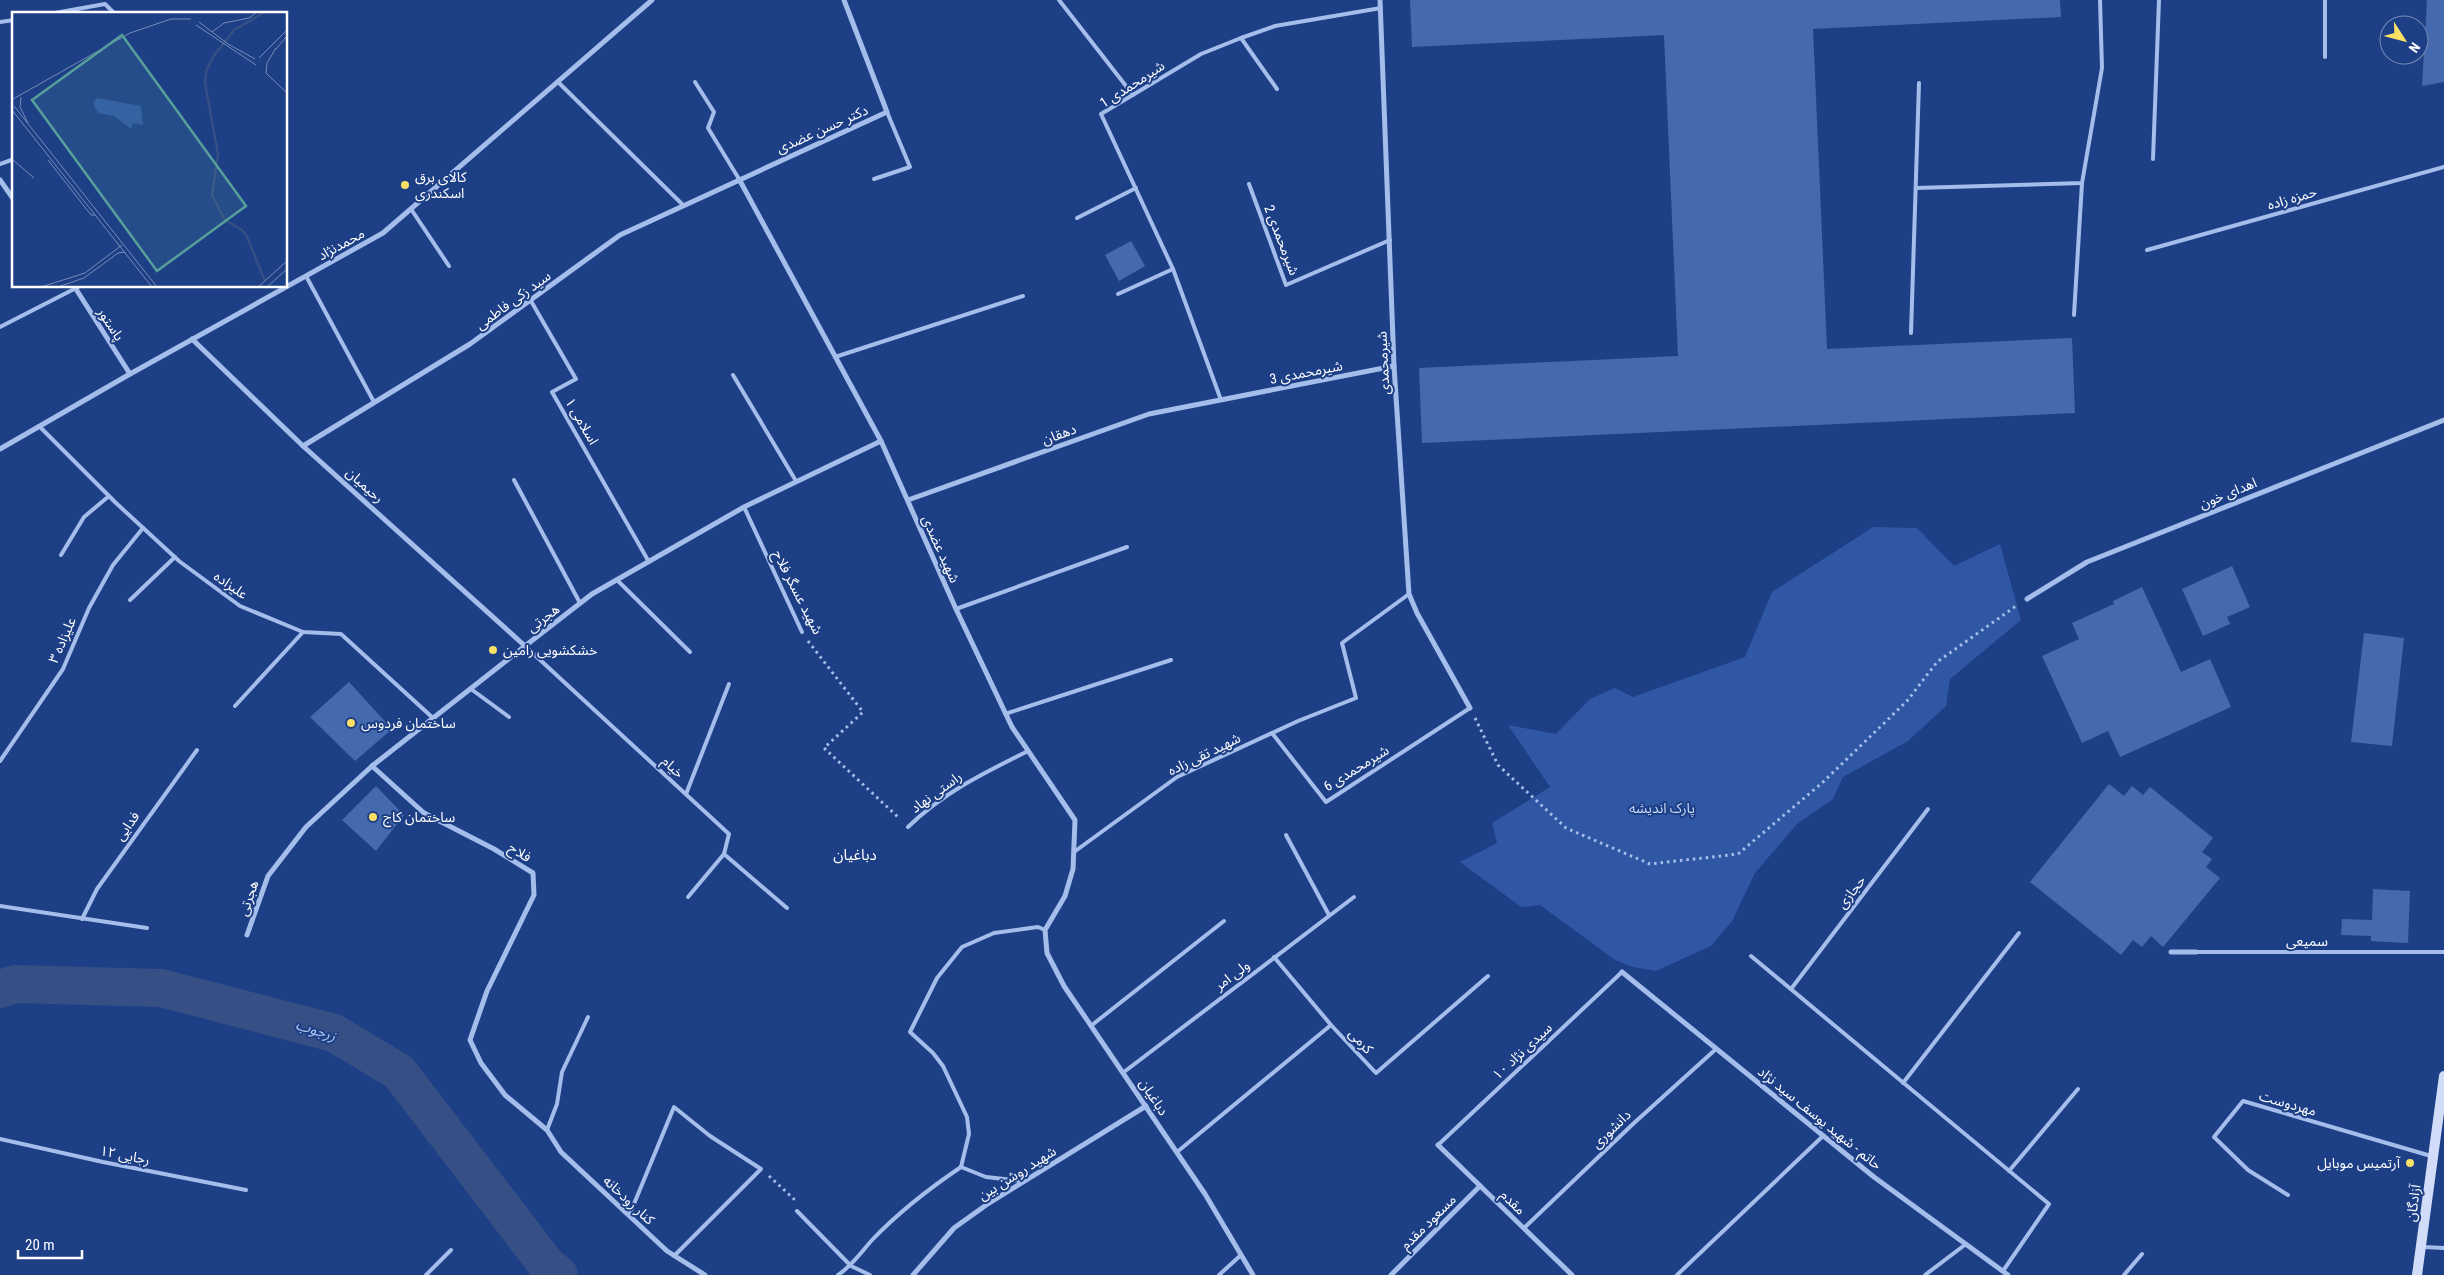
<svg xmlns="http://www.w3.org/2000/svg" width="2444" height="1275" font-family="'Roboto Condensed','Noto Sans Arabic',sans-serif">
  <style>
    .green { fill: #3057a4 }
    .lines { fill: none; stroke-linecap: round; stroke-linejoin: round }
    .river { stroke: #364f84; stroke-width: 38 }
    .building { fill: #4569af }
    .path { stroke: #a5bdeb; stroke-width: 3; stroke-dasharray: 2.5 4; stroke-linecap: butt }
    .service { stroke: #a5bdeb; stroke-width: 4 }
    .minor { stroke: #a5bdeb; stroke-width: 5 }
    .secondary { stroke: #d1ddf8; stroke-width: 10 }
    .poi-dot { fill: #fae064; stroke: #1d3f86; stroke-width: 2 }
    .labels { text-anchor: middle; stroke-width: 4; stroke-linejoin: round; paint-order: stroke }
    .street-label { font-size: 14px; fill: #fff; stroke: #1d3f86 }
    .poi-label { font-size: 14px; fill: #fff; stroke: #1d3f86; text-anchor: start }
    .park-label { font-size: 14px; fill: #cadaf8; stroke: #1d3f86 }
    .neighbourhood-label { font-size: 15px; fill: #fff; stroke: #1d3f86 }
    .water-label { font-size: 15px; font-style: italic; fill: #b1c7f2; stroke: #1d3f86 }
    .inset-river { fill: none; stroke: #364f84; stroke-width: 2.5 }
    .inset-road { fill: none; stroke: #778cb6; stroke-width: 1 }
    .view { fill: #579f9a; fill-opacity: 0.15; stroke: #579f9a; stroke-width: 2.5 }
    .inset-edge { fill: none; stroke: #fff; stroke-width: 2.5 }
  </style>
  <rect width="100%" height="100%" fill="#1d3f86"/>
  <!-- green -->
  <path class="green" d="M 1873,527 L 1917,528 L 1954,566 L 2000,544 L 2021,620 L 1950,679 L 1946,706 L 1908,741 L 1843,777 L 1833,799 L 1797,824 L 1755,873 L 1732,921 L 1711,946 L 1656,971 L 1633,967 L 1615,960 L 1540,905 L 1521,907 L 1460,862 L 1497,843 L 1492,823 L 1550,787 L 1508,725 L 1556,734 L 1590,699 L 1615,688 L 1633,697 L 1745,657 L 1772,592 Z"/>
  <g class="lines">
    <!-- river -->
    <path class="river" d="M 0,989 L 15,984 L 161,988 L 334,1033 L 399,1072 L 546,1264 L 559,1275"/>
  </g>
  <!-- building -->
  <g class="building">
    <path d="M 1410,0 L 2060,0 L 2061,17 L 1813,29 L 1827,349 L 2072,338 L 2075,413 L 1422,443 L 1419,368 L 1678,356 L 1664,35 L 1412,47 Z"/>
    <path d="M 2427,0 L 2444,0 L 2444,82 L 2422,86 Z"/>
    <path d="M 1131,241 L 1145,266 L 1119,281 L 1105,255 Z"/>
    <path d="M 2232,566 L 2250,607 L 2227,617 L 2230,624 L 2203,636 L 2182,589 Z"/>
    <path d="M 2142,587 L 2181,672 L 2210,659 L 2231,707 L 2120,757 L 2108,731 L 2082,743 L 2042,656 L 2079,639 L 2072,623 L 2114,604 L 2113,601 Z"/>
    <path d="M 2364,633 L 2404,638 L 2392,746 L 2351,742 Z"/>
    <path d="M 349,682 L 392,729 L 355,761 L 310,717 Z"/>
    <path d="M 2109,784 L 2124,796 L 2132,786 L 2143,795 L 2150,787 L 2213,838 L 2202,852 L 2212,859 L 2206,867 L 2220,878 L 2163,947 L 2151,936 L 2142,947 L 2133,940 L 2121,955 L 2030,882 Z"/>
    <path d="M 376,786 L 404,815 L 376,851 L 342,820 Z"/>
    <path d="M 2373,889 L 2410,891 L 2408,943 L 2371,941 L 2371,936 L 2341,935 L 2342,919 L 2372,920 Z"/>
  </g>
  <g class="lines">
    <!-- path -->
    <g class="path">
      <path d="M 808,641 L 863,712 L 824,748 L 899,818"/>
      <path d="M 1475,718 L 1498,765 L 1566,828 L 1650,864 L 1738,854 L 1822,783 L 1907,701 L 1937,662 L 2016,606"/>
      <path d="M 769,1176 L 795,1200"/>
    </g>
    <!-- service -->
    <g class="service">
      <path d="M 1059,0 L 1133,95"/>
      <path d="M 49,14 L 105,4 L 115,14"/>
      <path d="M 0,22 L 14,20"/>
      <path d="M 1241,38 L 1277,89"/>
      <path d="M 2325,57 L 2325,0"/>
      <path d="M 558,82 L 683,205"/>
      <path d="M 695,82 L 714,112 L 708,128 L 739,179"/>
      <path d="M 2153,159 L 2159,0"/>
      <path d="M 0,164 L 14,159"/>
      <path d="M 874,179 L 910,167 L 887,112"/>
      <path d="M 1249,184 L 1286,285 L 1390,240"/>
      <path d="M 1916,188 L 2082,183 L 2102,68 L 2100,0"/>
      <path d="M 411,209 L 449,266"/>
      <path d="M 1077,218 L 1136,188"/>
      <path d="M 2147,250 L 2444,167"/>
      <path d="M 306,276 L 374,402"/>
      <path d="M 1118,294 L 1173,269"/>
      <path d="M 531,301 L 576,379 L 552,392 L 649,562"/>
      <path d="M 2074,315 L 2082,183"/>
      <path d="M 0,327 L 80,286"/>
      <path d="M 1911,333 L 1919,83"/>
      <path d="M 835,357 L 1023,296"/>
      <path d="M 733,375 L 796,481"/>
      <path d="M 1221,400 L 1173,269 L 1101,114 L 1201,54 L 1241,38 L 1275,26 L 1381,8"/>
      <path d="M 39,426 L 116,503 L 179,561 L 240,606 L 303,632 L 341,634 L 433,718"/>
      <path d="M 514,480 L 580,603"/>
      <path d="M 744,507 L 802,632"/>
      <path d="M 61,555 L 84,517 L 109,496"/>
      <path d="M 617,580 L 690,652"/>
      <path d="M 130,600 L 175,557"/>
      <path d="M 956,609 L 1127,547"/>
      <path d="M 525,646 L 729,834 L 724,854 L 787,908"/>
      <path d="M 471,689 L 509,717"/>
      <path d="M 235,706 L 303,632"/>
      <path d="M 1005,714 L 1171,660"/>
      <path d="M 1272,733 L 1326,802 L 1470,708"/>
      <path d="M 0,761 L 63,669 L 89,608 L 113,565 L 143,528"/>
      <path d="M 686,794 L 729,684"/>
      <path d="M 908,827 C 944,792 984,773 1028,751"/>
      <path d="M 1286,835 L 1329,915"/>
      <path d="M 1074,852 L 1177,777 L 1298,721 L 1356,698 L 1342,643 L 1409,594"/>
      <path d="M 688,897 L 724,854"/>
      <path d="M 0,906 L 147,928"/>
      <path d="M 82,919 L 97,889 L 197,750"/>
      <path d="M 2196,952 L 2444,952"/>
      <path d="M 1751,956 L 2049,1204 L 2003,1271"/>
      <path d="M 1274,957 L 1331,1025 L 1376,1073 L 1488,976"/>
      <path d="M 1791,989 L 1928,809"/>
      <path d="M 1092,1025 L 1224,921"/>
      <path d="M 1124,1072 L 1354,897"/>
      <path d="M 1903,1083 L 2019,933"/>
      <path d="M 547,1130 L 557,1104 L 562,1072 L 588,1017"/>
      <path d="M 0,1139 L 103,1162 L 246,1190"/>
      <path d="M 1438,1145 L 1622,972"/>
      <path d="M 1177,1152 L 1331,1025"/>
      <path d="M 961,1167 L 969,1134 L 967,1117 L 943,1066 L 933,1053 L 910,1032 L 937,978 L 962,947 L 994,933 L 1038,927 L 1045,930"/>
      <path d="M 961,1167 L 986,1177 L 1023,1181"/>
      <path d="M 2009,1171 L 2078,1089"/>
      <path d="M 2288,1195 L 2248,1170 L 2214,1137 L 2243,1101 L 2431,1156"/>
      <path d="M 797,1211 L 851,1266 L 870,1275"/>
      <path d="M 629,1216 L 674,1107 L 710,1136 L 761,1169 L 674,1256"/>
      <path d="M 1524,1228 L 1634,1123 L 1716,1049"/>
      <path d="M 2423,1247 L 2444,1248"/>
      <path d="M 426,1275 L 451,1250"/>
      <path d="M 838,1275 C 853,1265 861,1252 873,1239 C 899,1212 930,1188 961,1167"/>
      <path d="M 1219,1275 L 1241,1255"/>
      <path d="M 1677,1275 L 1823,1136"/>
      <path d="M 1925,1275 L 1966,1244"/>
      <path d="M 2124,1275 L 2142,1254"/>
    </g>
    <!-- minor -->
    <g class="minor">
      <path d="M 1380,0 L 1394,366 L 1409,594 L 1417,613 L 1470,708"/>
      <path d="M 739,179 L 881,441 L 956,609 L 1012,727 L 1075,820 L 1073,869 L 1065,896 L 1045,930 L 1047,953 L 1064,986 L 1205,1194 L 1253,1275"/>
      <path d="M 0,180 L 14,200"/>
      <path d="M 74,286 L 130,374"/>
      <path d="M 192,339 L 303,446 L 525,646"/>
      <path d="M 303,446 L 470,344 L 620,235 L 887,112 L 844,0"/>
      <path d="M 0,449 L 130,374 L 383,233 L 652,0"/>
      <path d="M 908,500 L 1149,414 L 1394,366"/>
      <path d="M 2027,599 L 2087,562 L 2444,420"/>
      <path d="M 372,766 L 424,813 L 494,849 L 533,873 L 534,895 L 487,991 L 470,1040 L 481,1063 L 505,1095 L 547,1130 L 561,1152 L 667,1251 L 705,1275"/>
      <path d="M 247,935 L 268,876 L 306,827 L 372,766 L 525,646 L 592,594 L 744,507 L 881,441"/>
      <path d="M 2171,952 L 2196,952"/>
      <path d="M 1622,972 L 1874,1177 L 2008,1275"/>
      <path d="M 1438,1145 L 1572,1275"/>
      <path d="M 913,1275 L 954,1228 L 989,1203 L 1146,1106"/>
      <path d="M 1391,1275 L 1480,1186"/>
    </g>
    <!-- secondary -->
    <path class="secondary" d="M 2417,1275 L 2444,1076"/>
  </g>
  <!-- markers -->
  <g class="poi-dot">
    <circle cx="405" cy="185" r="5"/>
    <circle cx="493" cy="650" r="5"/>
    <circle cx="351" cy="723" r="5"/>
    <circle cx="373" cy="817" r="5"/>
    <circle cx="2410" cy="1163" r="5"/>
  </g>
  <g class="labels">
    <!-- street labels -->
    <g class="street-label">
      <text transform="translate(1132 84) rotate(-33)" y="5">شیرمحمدی 1</text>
      <text transform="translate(822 129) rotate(-24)" y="5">دکتر حسن عضدی</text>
      <text transform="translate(2292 198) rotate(-16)" y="5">حمزه زاده</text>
      <text transform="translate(1282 240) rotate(69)" y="5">شیرمحمدی 2</text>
      <text transform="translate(341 244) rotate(-29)" y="5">محمدنژاد</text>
      <text transform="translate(513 300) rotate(-36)" y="5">سید زکی فاطمی</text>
      <text transform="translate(111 324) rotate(57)" y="5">پاستور</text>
      <text transform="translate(1383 363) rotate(-93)" y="5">شیرمحمدی</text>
      <text transform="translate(1306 372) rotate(-11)" y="5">شیرمحمدی 3</text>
      <text transform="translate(582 421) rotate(60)" y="5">اسلامی ۱</text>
      <text transform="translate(1059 434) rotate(-20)" y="5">دهقان</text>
      <text transform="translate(365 485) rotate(42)" y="5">رحیمیان</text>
      <text transform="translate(2228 493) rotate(-22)" y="5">اهدای خون</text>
      <text transform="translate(941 549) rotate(66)" y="5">شهید عضدی</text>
      <text transform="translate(231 585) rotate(35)" y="5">علیزاده</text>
      <text transform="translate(798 592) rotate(63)" y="5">شهید عسگر فلاح</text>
      <text transform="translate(543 618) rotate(-37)" y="5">هجرتی</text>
      <text transform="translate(62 640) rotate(-66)" y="5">علیزاده ۳</text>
      <text transform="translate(1204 754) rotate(-26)" y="5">شهید تقی زاده</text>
      <text transform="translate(673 767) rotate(43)" y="5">خیام</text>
      <text transform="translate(1356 768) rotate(-32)" y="5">شیرمحمدی 6</text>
      <text transform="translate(936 792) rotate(-36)" y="5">راستی نهاد</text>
      <text transform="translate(127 826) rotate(-55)" y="5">فدایی</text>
      <text transform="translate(520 852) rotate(31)" y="5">فلاح</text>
      <text transform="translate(1851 892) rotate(-53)" y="5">حجازی</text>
      <text transform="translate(248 898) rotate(-71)" y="5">هجرتی</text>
      <text x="2307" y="946">سمیعی</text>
      <text transform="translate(1232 975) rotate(-37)" y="5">ولی امر</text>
      <text transform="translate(1361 1041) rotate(47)" y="5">کرمی</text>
      <text transform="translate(1522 1051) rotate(-43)" y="5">سیدی نژاد ۱۰</text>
      <text transform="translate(1154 1097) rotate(57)" y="5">دباغیان</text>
      <text transform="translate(2288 1103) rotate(16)" y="5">مهردوست</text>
      <text transform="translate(1820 1118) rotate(39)" y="5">حاتم - شهید یوسف سید نژاد</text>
      <text transform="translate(1611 1129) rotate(-44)" y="5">دانشوری</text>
      <text transform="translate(125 1155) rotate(11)" y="5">رجایی ۱۲</text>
      <text transform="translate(1017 1173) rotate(-32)" y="5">شهید روشن بین</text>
      <text transform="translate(629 1200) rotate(43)" y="5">کنار رودخانه</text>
      <text transform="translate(1513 1202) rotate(44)" y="5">مقدم</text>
      <text transform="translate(2413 1203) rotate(-82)" y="5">آزادگان</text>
      <text transform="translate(1428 1222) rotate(-45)" y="5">مسعود مقدم</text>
    </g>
    <!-- poi labels -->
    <g class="poi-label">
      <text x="415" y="182">کالای برق<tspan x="415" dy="16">اسکندری</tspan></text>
      <text x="503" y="655">خشکشویی رامین</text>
      <text x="361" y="728">ساختمان فردوس</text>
      <text x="383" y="822">ساختمان کاج</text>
      <text x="2400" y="1168" text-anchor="end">آرتمیس موبایل</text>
    </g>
    <!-- park labels -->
    <g class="park-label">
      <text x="1662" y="813">پارک اندیشه</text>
    </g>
    <!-- neighbourhood labels -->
    <g class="neighbourhood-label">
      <text x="855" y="860">دباغیان</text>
    </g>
    <!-- water labels -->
    <g class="water-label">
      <text transform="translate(316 1030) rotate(18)" y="5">زرجوب</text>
    </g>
  </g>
  <!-- overview -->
  <g transform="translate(12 12)">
    <rect width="275" height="275" fill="#1d3f86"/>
    <path d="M 85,86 L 129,94 L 131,113 L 121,111 L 119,117 L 102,104 L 86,101 L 81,91 Z" fill="#3057a4"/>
    <path class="inset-river" d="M 253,269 L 235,225 L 230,218 L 213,208 L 200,183 L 206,142 L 193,71 L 194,60 L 201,45 L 222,18 L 253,0"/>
    <path class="inset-road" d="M 187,10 L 216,32 L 243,47M 184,13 L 244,53M 200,20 L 212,11 L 237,6 L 245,0M 264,36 L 255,51 L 254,61 L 275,81M 264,37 L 275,24M 247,46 L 275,18M 9,85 L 8,95 L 16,111M 1,87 L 118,21 L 159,7 L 179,7M 2,94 L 145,275M 0,98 L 140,275M 0,147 L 22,166M 36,148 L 79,203 L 83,203M 29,275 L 73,261 L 110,233M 46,275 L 72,266 L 106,241 L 113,240M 246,275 L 275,249M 255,275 L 275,257"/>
    <path class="view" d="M 110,23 L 234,194 L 145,259 L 20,88 Z"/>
    <rect width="275" height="275" class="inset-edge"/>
  </g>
  <!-- north arrow -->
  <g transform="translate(2404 40) rotate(126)"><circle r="24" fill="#1d3f86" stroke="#778cb6"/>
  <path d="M0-4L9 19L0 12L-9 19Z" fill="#fae064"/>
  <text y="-8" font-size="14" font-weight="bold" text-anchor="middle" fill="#ffffff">N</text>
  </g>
  <!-- scale -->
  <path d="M18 1250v8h64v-8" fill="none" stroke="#ffffff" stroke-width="2.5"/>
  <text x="25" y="1250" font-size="15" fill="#ffffff" stroke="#1d3f86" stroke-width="4" paint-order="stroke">20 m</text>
</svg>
